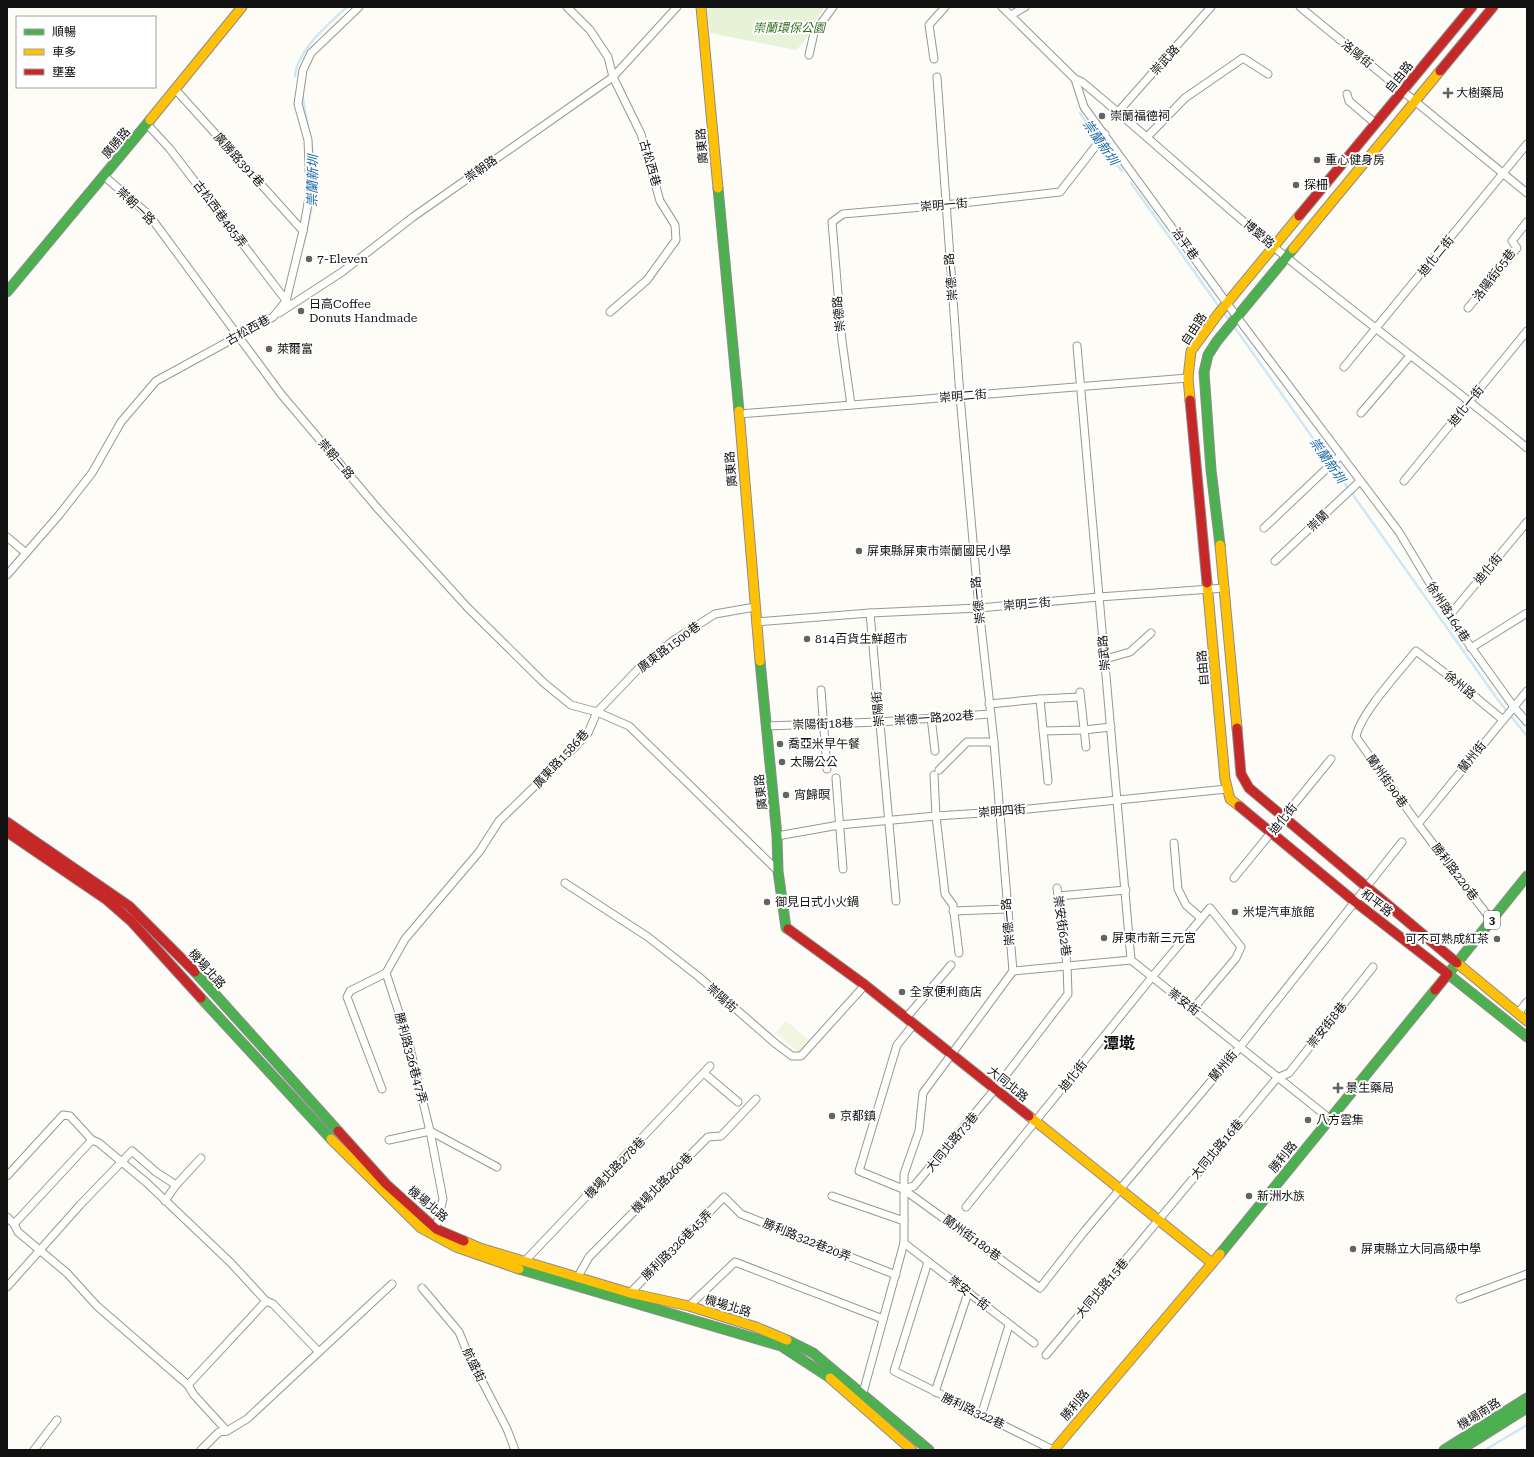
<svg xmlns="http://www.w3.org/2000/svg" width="1534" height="1457" font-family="'Roboto Serif','Noto Sans TC',serif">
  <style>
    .green { fill: #e7f3d7 }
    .pitch { fill: #f0f6e1 }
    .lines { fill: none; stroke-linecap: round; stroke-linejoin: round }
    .stream { stroke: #cde8f7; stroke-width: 2.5 }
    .street-casing { stroke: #979795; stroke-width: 9 }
    .fast-casing { stroke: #8e8d8b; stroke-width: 11 }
    .slow-casing { stroke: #8e8d8b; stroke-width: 11 }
    .jam-casing { stroke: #8e8d8b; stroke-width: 11 }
    .street { stroke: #fffffe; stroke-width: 7 }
    .fast { stroke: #4caf50; stroke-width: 9 }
    .slow { stroke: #ffc107; stroke-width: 9 }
    .jam { stroke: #c62828; stroke-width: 9 }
    .poi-dot { fill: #646362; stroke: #fff; stroke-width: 1.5 }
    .labels { text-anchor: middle; stroke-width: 4; stroke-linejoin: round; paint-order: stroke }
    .shield { fill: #fff; stroke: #585858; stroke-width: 1 }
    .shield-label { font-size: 11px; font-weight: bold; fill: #111 }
    .park-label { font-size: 12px; font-style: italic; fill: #2f6b1f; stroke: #fff }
    .street-label { font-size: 12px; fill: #111; stroke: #fff }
    .poi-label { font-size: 12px; fill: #111; stroke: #fff; text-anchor: start }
    .water-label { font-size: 13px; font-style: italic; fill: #1768a6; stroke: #fff }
    .district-label { font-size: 16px; font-weight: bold; fill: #111; stroke: #fff }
  </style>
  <rect width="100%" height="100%" fill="#fdfcf7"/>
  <!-- green -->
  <path class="green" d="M 707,7 L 825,7 C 813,21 810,39 796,50 L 710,33 Z"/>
  <!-- pitch -->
  <path class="pitch" d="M 786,1021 L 810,1041 L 799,1053 L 776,1033 Z"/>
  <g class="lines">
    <!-- stream -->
    <g class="stream">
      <path d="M 295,76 C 297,51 329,23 347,7"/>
      <path d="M 302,94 L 309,133"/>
      <path d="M 1080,113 L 1108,154 L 1122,171"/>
      <path d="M 1131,183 L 1220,308"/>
      <path d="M 303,245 C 313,208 318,179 311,141"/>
      <path d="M 1223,312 L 1230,321"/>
      <path d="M 1233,325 L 1498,700 L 1527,736"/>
      <path d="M 1485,1450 L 1527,1425"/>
    </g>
    <!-- street casing -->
    <g class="street-casing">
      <g id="street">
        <path d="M 567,7 L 590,30 L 608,57 L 613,77 L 641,134 L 660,201 L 675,225 L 676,240 L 647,280 L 610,312"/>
        <path d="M 1002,7 L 1075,79 L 1082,82 C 1151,139 1216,200 1286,257 C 1366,322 1448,383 1527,448"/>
        <path d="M 1300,7 L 1527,193"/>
        <path d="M 1011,15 L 1025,7"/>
        <path d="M 809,55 L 814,33 L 833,7"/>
        <path d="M 934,59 L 929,25 L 945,7"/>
        <path d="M 1075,79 L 1084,107 L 1237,317 L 1399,532 L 1453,622 L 1514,707 L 1527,722"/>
        <path d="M 175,89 L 303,231"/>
        <path d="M 1347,94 L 1349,101 L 1376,124"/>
        <path d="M 1118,112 L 1211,7"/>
        <path d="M 147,124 L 170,149 L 288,303"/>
        <path d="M 1147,137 L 1185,98 L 1243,58 L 1268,74"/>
        <path d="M 104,176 L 149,215 L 281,394 L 379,510 L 467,607 L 544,683 L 571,705 L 597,712 L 629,726 L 778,871"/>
        <path d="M 1468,308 L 1517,248 L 1512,241 L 1527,222"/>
        <path d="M 279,313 L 342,272 L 413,217 L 613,77 L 677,7"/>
        <path d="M 1077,346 L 1131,960"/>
        <path d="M 1344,367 L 1527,144"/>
        <path d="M 851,405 L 842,341 L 832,222 L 843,214 L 945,205 L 1060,192 L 1105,134"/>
        <path d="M 1361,413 L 1410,356"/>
        <path d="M 739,414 L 1188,378"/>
        <path d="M 1404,481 L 1527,331"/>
        <path d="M 1264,528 L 1341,455"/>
        <path d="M 7,537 L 26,553"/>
        <path d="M 1275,561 L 1360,481"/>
        <path d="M 7,575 L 59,515 L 92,473 L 121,422 L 156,381 L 273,317 L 286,301 L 303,231 L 310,192 L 308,140 L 298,104 L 303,70 L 311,53 L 359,7"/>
        <path d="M 870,613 L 896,901"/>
        <path d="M 1449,616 L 1527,522"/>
        <path d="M 756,622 L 870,613 L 979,608 L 1099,597 L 1225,588"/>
        <path d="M 1471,648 L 1527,613"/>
        <path d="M 1105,659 L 1130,652 L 1151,633"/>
        <path d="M 821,690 L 827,769"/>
        <path d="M 1080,692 L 1086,747"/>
        <path d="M 1040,699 L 1048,781"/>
        <path d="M 989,704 L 1040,699 L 1080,697"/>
        <path d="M 931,717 L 935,751"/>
        <path d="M 766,726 L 879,722 L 990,714"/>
        <path d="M 1043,731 L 1084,730 L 1111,727"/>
        <path d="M 939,770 L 967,742 L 994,742"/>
        <path d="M 934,775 L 936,816 L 945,894 L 953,905 L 959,953"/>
        <path d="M 836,778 L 843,869"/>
        <path d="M 1418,824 L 1527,691"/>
        <path d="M 777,836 L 839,825 L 936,816 L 998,812 L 1227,789"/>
        <path d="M 1174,843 L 1178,889 L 1186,905 L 1201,918"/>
        <path d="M 1234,878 L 1331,759"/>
        <path d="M 565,883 L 648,937 L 699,977 L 776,1044 L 792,1056 L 801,1056 L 865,985"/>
        <path d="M 1058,896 L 1126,890"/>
        <path d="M 953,911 L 1007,909"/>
        <path d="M 1492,921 L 1418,824 L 1356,737 C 1360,714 1400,671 1416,651 L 1461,685 L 1503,720"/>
        <path d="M 1013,971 L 1131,960 L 1330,1119"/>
        <path d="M 1518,1013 L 1527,1002"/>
        <path d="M 906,1018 L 951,965"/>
        <path d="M 914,1024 L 897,1045 L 859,1171 L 903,1189 L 1040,1288 L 1083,1233 L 1240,1047 L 1402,842"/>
        <path d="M 705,1074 L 738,1102"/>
        <path d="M 382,1089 L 347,997 L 350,991 L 386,973"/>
        <path d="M 389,1140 L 430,1131 L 497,1167"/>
        <path d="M 7,1176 L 63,1115 L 70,1116 L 92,1140 L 99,1143 L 147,1183 L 231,1263 L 266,1301 L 273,1304 L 318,1351"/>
        <path d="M 903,1189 L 914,1186 L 996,1088 L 1068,994 L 1067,965 L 1057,888"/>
        <path d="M 832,1196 L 904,1221"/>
        <path d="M 165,1201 L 176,1185 L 201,1158"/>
        <path d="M 966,1207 L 1152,977 L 1210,908 L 1241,947 L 1236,958 L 1193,1009"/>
        <path d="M 7,1217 L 14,1224 L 18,1232 L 67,1273 L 97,1306 L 188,1385 L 194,1395 L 227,1431"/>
        <path d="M 14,1224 L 92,1140"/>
        <path d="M 435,1232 L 443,1199 L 430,1131 L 408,1040 L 386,973 L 405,939 L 479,852 L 499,821 L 574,748 L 588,733 L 597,712 L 641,666 L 674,640 L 715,614 L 755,607"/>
        <path d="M 904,1243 L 1034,1343"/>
        <path d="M 525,1261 L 710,1066"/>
        <path d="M 928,1262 L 894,1371 L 1053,1450"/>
        <path d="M 577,1278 L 589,1257 L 708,1137 L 721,1136 L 756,1099"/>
        <path d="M 7,1287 L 80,1205 L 132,1151 L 156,1172 L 176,1185"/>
        <path d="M 422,1288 L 459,1332 L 468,1354 L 507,1429 L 515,1450"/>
        <path d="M 630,1293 L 724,1197 L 741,1214 L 896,1275"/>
        <path d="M 1460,1299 L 1527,1274"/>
        <path d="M 689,1306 L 735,1262 L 883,1319"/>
        <path d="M 1046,1355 L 1277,1078 L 1289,1073 L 1373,967"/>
        <path d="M 188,1385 L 266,1301"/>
        <path d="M 935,1392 L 968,1293"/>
        <path d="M 863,1393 L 904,1243 L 904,1174 L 919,1131 L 923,1093 L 1013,971 L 994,742 L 979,608 L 960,396 L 937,77"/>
        <path d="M 982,1413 L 1009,1325"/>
        <path d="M 34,1450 L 57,1420"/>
        <path d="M 201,1450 L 219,1432 L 227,1431 L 247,1419 L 392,1284"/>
      </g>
    </g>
    <!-- fast casing -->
    <g class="fast-casing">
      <g id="fast">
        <path d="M 718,188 L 739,411"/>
        <path d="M 7,292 L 150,120"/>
        <path d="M 1220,545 L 1211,470 L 1204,372 L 1208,355 L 1217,341 L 1293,249"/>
        <path d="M 760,661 L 777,836 L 778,871 L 786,928 L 788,929"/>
        <path d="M 1527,876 L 1448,974 L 1527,1037"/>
        <path d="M 195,972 L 338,1131"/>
        <path d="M 201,998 L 331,1139"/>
        <path d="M 1220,1254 L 1435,990"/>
        <path d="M 519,1269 L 781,1346 L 830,1378"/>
        <path d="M 787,1340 L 813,1353 L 929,1450"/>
        <path d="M 1444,1450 L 1527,1398"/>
        <path d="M 1460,1450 L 1527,1408"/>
      </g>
    </g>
    <!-- slow casing -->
    <g class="slow-casing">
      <g id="slow">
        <path d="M 701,7 L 718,188"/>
        <path d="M 150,120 L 242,7"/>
        <path d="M 1293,249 L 1440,71"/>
        <path d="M 1190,400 L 1188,378 L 1191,351 L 1218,314 L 1299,216"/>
        <path d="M 739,411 L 760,661"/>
        <path d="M 1220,545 L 1237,728"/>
        <path d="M 1207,583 L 1225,779 L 1230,799 L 1239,806"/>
        <path d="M 1457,963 L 1527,1021"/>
        <path d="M 1029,1116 L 1212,1263"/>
        <path d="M 331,1139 L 421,1228 L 456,1247 L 519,1269"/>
        <path d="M 464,1241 L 480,1248 L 630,1293 L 689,1306 L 756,1327 L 787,1340"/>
        <path d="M 830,1378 L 912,1450"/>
        <path d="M 1054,1450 L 1220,1254"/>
      </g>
    </g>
    <!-- jam casing -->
    <g class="jam-casing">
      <g id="jam">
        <path d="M 1440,71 L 1493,7"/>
        <path d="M 1299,216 L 1472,7"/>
        <path d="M 1190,400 L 1207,583"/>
        <path d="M 1237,728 L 1241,774 L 1249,788 L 1457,963"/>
        <path d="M 1239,806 L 1354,901 L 1448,974 L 1435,990"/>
        <path d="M 7,822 L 129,906 L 195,972"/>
        <path d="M 7,832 L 107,900 L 131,921 L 201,998"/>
        <path d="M 788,929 L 865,985 L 1029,1116"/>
        <path d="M 338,1131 L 386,1184 L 436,1229 L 464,1241"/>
      </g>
    </g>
    <!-- street -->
    <use href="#street" class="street"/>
    <!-- fast -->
    <use href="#fast" class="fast"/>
    <!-- slow -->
    <use href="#slow" class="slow"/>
    <!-- jam -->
    <use href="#jam" class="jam"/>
  </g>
  <!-- markers -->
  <g class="poi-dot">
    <path d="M1446 87h4v4h4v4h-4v4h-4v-4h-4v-4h4z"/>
    <circle cx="1102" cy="116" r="4"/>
    <circle cx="1317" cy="160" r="4"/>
    <circle cx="1296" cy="185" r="4"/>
    <circle cx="309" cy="259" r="4"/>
    <circle cx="301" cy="311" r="4"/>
    <circle cx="269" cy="349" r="4"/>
    <circle cx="859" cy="551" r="4"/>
    <circle cx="807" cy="639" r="4"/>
    <circle cx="780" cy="744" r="4"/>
    <circle cx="782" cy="762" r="4"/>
    <circle cx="786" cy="795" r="4"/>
    <circle cx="767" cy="902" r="4"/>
    <circle cx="1235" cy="912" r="4"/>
    <circle cx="1104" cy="938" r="4"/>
    <circle cx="1497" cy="939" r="4"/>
    <circle cx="902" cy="992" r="4"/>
    <path d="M1336 1082h4v4h4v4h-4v4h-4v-4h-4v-4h4z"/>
    <circle cx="832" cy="1116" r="4"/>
    <circle cx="1308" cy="1120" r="4"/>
    <circle cx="1249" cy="1196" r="4"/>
    <circle cx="1353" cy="1249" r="4"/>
  </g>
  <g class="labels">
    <!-- shield labels -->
    <rect class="shield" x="1484" y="911" width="16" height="18" rx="3"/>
    <g class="shield-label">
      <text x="1492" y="924">3</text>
    </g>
    <!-- park labels -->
    <g class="park-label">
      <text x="789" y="32">崇蘭環保公園</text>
    </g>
    <!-- street labels -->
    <g class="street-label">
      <text transform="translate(1357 54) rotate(39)" y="4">洛陽街</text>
      <text transform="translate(1165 60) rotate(-48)" y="4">崇武路</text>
      <text transform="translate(1399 77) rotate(-51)" y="4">自由路</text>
      <text transform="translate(116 143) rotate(-50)" y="4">廣勝路</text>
      <text transform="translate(702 146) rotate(-95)" y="4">廣東路</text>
      <text transform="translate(239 160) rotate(48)" y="4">廣勝路391巷</text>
      <text transform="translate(650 163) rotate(74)" y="4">古松西巷</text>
      <text transform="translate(481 169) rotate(-35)" y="4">崇朝路</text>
      <text transform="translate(944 205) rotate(-5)" y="4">崇明一街</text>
      <text transform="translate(136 206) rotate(44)" y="4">崇朝一路</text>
      <text transform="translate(220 214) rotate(53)" y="4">古松西巷485弄</text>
      <text transform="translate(1259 234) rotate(41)" y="4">博愛路</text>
      <text transform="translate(1185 244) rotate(54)" y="4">治平巷</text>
      <text transform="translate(1436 256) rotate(-51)" y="4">迪化二街</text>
      <text transform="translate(1494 275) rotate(-53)" y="4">洛陽街65巷</text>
      <text transform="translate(951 277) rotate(-95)" y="4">崇德一路</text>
      <text transform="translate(839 314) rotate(-96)" y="4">崇德路</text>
      <text transform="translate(1194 329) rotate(-57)" y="4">自由路</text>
      <text transform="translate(248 330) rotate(-29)" y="4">古松西巷</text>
      <text transform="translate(963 396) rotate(-5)" y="4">崇明二街</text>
      <text transform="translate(1466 406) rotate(-51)" y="4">迪化一街</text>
      <text transform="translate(336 459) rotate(50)" y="4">崇朝一路</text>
      <text transform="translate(731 469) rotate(-95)" y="4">廣東路</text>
      <text transform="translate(1318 521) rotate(-44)" y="4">崇蘭</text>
      <text transform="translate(1488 569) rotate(-50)" y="4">迪化街</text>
      <text transform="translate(978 600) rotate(-96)" y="4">崇德一路</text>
      <text transform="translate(1027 604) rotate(-5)" y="4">崇明三街</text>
      <text transform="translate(1448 612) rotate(57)" y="4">徐州路164巷</text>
      <text transform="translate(669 647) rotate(-37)" y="4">廣東路1500巷</text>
      <text transform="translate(1104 653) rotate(-95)" y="4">崇武路</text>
      <text transform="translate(1203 668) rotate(-95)" y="4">自由路</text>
      <text transform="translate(1460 685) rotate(39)" y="4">徐州路</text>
      <text transform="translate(878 709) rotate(-95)" y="4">崇陽街</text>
      <text transform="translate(934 718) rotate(-4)" y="4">崇德一路202巷</text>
      <text transform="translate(823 724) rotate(-2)" y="4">崇陽街18巷</text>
      <text transform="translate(1472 757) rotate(-51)" y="4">蘭州街</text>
      <text transform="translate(561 759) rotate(-47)" y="4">廣東路1586巷</text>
      <text transform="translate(1387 781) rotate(55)" y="4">蘭州街90巷</text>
      <text transform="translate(761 792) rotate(-96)" y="4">廣東路</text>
      <text transform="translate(1002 811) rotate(-5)" y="4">崇明四街</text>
      <text transform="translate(1283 819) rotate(-51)" y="4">迪化街</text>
      <text transform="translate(1455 872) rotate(53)" y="4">勝利路220巷</text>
      <text transform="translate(1377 903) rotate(38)" y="4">和平路</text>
      <text transform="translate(1008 922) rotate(-95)" y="4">崇德一路</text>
      <text transform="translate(1062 926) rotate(82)" y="4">崇安街62巷</text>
      <text transform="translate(207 969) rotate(48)" y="4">機場北路</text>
      <text transform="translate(722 998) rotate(42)" y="4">崇陽街</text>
      <text transform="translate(1184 1002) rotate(38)" y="4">崇安街</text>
      <text transform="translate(1327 1025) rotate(-51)" y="4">崇安街8巷</text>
      <text transform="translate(411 1058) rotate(75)" y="4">勝利路326巷47弄</text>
      <text transform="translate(1223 1066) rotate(-50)" y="4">蘭州街</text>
      <text transform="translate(1073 1076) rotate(-51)" y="4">迪化街</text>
      <text transform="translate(1008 1084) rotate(39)" y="4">大同北路</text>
      <text transform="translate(952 1142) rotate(-50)" y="4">大同北路73巷</text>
      <text transform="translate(1217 1149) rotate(-50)" y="4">大同北路16巷</text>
      <text transform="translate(1283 1157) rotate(-51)" y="4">勝利路</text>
      <text transform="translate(615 1168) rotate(-46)" y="4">機場北路278巷</text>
      <text transform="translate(662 1183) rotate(-45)" y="4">機場北路260巷</text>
      <text transform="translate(428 1204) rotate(40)" y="4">機場北路</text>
      <text transform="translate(972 1238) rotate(36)" y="4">蘭州街180巷</text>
      <text transform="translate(807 1240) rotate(22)" y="4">勝利路322巷20弄</text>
      <text transform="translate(677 1245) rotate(-45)" y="4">勝利路326巷45弄</text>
      <text transform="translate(1102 1288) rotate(-50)" y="4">大同北路15巷</text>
      <text transform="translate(969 1293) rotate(38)" y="4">崇安一街</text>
      <text transform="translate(728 1306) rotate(17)" y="4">機場北路</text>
      <text transform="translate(474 1365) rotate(64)" y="4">航盛街</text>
      <text transform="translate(1075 1405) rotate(-50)" y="4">勝利路</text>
      <text transform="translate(973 1411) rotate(25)" y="4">勝利路322巷</text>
      <text transform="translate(1479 1414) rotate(-32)" y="4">機場南路</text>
    </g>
    <!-- poi labels -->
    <g class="poi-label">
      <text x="1456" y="97">大樹藥局</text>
      <text x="1110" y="120">崇蘭福德祠</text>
      <text x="1325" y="164">重心健身房</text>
      <text x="1304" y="189">探柵</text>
      <text x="317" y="263">7-Eleven</text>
      <text x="309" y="308">日高Coffee<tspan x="309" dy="14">Donuts Handmade</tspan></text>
      <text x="277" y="353">萊爾富</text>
      <text x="867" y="555">屏東縣屏東市崇蘭國民小學</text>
      <text x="815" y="643">814百貨生鮮超市</text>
      <text x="788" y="748">喬亞米早午餐</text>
      <text x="790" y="766">太陽公公</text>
      <text x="794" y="799">宵歸暝</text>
      <text x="775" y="906">御見日式小火鍋</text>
      <text x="1243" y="916">米堤汽車旅館</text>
      <text x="1112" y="942">屏東市新三元宮</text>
      <text x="1489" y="943" text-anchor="end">可不可熟成紅茶</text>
      <text x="910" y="996">全家便利商店</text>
      <text x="1346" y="1092">景生藥局</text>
      <text x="840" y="1120">京都鎮</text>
      <text x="1316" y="1124">八方雲集</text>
      <text x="1257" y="1200">新洲水族</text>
      <text x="1361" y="1253">屏東縣立大同高級中學</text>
    </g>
    <!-- water labels -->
    <g class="water-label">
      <text transform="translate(1101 142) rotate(55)" y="5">崇蘭新圳</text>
      <text transform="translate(312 181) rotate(-89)" y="5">崇蘭新圳</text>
      <text transform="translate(1328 460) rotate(55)" y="5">崇蘭新圳</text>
    </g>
    <!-- district labels -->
    <g class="district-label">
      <text x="1119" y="1049">潭墘</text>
    </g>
  </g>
  <!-- border -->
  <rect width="1534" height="1457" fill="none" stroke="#111111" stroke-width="16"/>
  <!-- legend -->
  <rect x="16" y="16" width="140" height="72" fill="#ffffff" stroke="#a0a0a0"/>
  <rect x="24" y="29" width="20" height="6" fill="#4caf50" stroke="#a0a0a0"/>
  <text x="52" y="36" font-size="12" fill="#111111">順暢</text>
  <rect x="24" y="49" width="20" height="6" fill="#ffc107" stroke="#a0a0a0"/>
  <text x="52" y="56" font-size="12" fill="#111111">車多</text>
  <rect x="24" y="69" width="20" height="6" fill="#c62828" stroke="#a0a0a0"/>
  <text x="52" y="76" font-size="12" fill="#111111">壅塞</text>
</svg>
